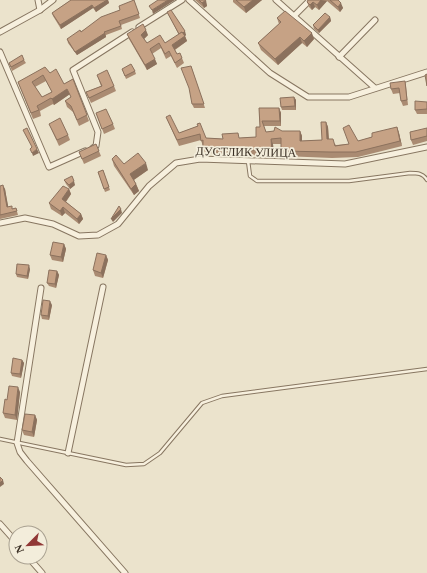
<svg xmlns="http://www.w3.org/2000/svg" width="427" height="573" font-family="'Times New Roman',serif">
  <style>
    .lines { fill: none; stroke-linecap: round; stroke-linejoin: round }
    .service-casing { stroke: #877661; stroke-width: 4.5 }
    .minor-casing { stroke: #877661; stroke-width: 7 }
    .service { stroke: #f7f0de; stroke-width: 2.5 }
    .minor { stroke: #f7f0de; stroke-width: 5 }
    .wall { fill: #aa8b72; fill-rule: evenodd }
    .shaded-wall { fill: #8b715d }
    .building { fill: #c6a285; stroke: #8b715d; fill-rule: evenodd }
    .labels { text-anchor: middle; stroke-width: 3.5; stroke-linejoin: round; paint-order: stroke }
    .street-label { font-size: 12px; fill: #392e23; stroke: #f3eddb }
  </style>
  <rect width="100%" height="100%" fill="#ebe3cc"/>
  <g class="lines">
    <!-- service casing -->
    <g class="service-casing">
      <g id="service">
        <path d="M 248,161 L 250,176 L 257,181 L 349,181 L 410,173 C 417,173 423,173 427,180"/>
        <path d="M 0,439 L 126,465 L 144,464 L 160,453 L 202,403 L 222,396 L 427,369"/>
      </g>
    </g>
    <!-- minor casing -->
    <g class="minor-casing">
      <g id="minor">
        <path d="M 38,0 L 40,10"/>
        <path d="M 189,0 L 270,73 L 308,97 L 349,97 L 427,72"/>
        <path d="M 276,0 L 294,16 L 310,0"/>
        <path d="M 294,16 L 375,88"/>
        <path d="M 139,27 L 182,0"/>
        <path d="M 0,32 L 40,10 L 53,0"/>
        <path d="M 0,52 L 49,167 L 85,151"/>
        <path d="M 339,57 L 375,20"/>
        <path d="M 93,148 L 96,146 L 98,132 L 73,70 L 132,32"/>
        <path d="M 0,223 L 25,218 L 53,224 L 79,236 L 98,235 L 118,224 L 149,186 L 176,163 L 200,159 L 345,164 L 427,147"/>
        <path d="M 41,288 L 17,443 L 20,452 L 27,461 L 125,573"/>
        <path d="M 68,453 L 103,287"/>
        <path d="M 0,524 L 16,542"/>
        <path d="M 28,557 L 42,573"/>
      </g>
    </g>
    <!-- service -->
    <use href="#service" class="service"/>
    <!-- minor -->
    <use href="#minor" class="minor"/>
  </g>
  <!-- wall -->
  <g class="wall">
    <path d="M 71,0 L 108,0 L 109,3 L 96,12 L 93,8 L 61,29 L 53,16 L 52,13 Z"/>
    <path d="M 134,0 L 140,18 L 121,25 L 122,29 L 106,35 L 106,37 L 77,55 L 68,43 L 67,39 L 120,10 Z"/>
    <path d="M 195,0 L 205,0 L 207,6 L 204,8 Z"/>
    <path d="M 233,0 L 262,0 L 246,13 L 233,2 Z"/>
    <path d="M 308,0 L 338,0 L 343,8 L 340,12 L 327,1 L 319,10 L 315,7 L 312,10 L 309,7 L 307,2 Z"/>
    <path d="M 167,12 L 186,35 L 185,36 L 187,41 L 175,50 L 177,54 L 182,58 L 184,63 L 177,68 L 171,56 L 166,59 L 161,48 L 152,54 L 157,64 L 147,70 L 129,39 L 127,34 L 148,35 L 144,39 L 147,43 L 165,43 L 179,35 Z"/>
    <path d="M 330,17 L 331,21 L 319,33 L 314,29 L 313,25 Z"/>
    <path d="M 277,18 L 314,39 L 307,47 L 302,43 L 278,65 L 261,50 L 258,43 L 279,24 Z"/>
    <path d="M 24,60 L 26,63 L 12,71 L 9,63 Z"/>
    <path d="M 191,66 L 205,108 L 194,108 L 192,104 Z"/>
    <path d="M 122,69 L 135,71 L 136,74 L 126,79 Z"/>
    <path d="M 50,73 L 64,84 L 73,79 L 89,121 L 79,126 L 73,112 L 67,107 L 65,101 L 71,97 L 70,94 L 54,105 L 53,104 L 40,111 L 41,116 L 33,119 L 18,82 ZM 46,81 L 52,92 L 42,97 L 35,87 Z"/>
    <path d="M 97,75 L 114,86 L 116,91 L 91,103 L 86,92 L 101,86 Z"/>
    <path d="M 405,81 L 406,86 L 408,105 L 403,106 L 401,101 L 400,93 L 393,94 L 391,89 Z"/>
    <path d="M 294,97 L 296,100 L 296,110 L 282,110 L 281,107 Z"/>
    <path d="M 427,102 L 427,114 L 417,114 L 415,110 Z"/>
    <path d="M 259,108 L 279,108 L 281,113 L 281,126 L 264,126 L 266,132 L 282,131 L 300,131 L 302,136 L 302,141 L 322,140 L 326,122 L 328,127 L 329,139 L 336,145 L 349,144 L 358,141 L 372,137 L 397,127 L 399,133 L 402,146 L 358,157 L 332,158 L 283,156 L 281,151 L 281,144 L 273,144 L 274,156 L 205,153 L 201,140 L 179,146 L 166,117 L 179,133 L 198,126 L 206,138 L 223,139 L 256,137 L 260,127 Z"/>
    <path d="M 96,113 L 113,124 L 115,129 L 104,134 Z"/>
    <path d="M 49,124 L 68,135 L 70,140 L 59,146 Z"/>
    <path d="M 427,128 L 427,141 L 413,145 L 411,140 Z"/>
    <path d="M 96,144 L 101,156 L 84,164 L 79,152 Z"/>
    <path d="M 112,159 L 124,164 L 148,170 L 134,180 L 136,184 L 139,191 L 134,195 L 114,166 Z"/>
    <path d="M 103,170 L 110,190 L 105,192 L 98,172 Z"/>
    <path d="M 64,180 L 75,185 L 70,189 L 66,184 Z"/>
    <path d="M 0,186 L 5,189 L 8,207 L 13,209 L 16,208 L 18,215 L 0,219 Z"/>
    <path d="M 69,189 L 71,194 L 66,202 L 81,214 L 83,219 L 79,224 L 65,213 L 62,216 L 51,209 L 49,203 Z"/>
    <path d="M 64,244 L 66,249 L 63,262 L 52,260 L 50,255 Z"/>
    <path d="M 106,255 L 108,260 L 103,278 L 95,276 L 93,270 Z"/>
    <path d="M 30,269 L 28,279 L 17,277 L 16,274 Z"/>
    <path d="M 57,271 L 59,275 L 56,288 L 49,286 L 47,283 Z"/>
    <path d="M 52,305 L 49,320 L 42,319 L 41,315 Z"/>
    <path d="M 22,360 L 24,363 L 21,378 L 12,376 L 11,373 Z"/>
    <path d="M 20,392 L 17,420 L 5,418 L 3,413 L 7,400 Z"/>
    <path d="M 35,415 L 37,420 L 34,437 L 24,435 L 22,430 Z"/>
  </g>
  <!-- shaded-wall -->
  <g class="shaded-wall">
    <path d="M 107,0 L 108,0 L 109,3 L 96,12 L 94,8 Z"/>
    <path d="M 168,0 L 175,0 L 153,14 L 152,10 Z"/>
    <path d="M 206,0 L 207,6 L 204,8 L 202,3 Z"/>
    <path d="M 253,0 L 262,0 L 246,13 L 244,7 Z"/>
    <path d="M 321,0 L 327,1 L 319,10 L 317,5 Z"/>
    <path d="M 313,2 L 315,7 L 312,10 L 310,5 Z"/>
    <path d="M 341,3 L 343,8 L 340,12 L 338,7 Z"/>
    <path d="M 92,5 L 93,8 L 61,29 L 60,25 Z"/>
    <path d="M 330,17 L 331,21 L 319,33 L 318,30 Z"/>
    <path d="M 146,30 L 148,35 L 143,40 L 141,35 Z"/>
    <path d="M 185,31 L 186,35 L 181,39 L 180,36 Z"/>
    <path d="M 105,33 L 106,37 L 77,55 L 75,52 Z"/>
    <path d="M 312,33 L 314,39 L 307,47 L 304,41 Z"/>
    <path d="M 185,36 L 187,41 L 174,50 L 172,45 Z"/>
    <path d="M 300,37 L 302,43 L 278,65 L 275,59 Z"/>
    <path d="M 155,59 L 157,64 L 147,70 L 145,65 Z"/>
    <path d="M 67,89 L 70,94 L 54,105 L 52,99 Z"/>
    <path d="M 294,97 L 296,100 L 296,110 L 295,106 Z"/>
    <path d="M 279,108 L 281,113 L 281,126 L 280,121 Z"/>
    <path d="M 326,122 L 328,127 L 329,145 L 327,139 Z"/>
    <path d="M 397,127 L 399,133 L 402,146 L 400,141 Z"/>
    <path d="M 300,131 L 302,136 L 302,146 L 300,141 Z"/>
    <path d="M 271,139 L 273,144 L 274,156 L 272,151 Z"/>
    <path d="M 37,149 L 39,153 L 33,156 L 32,153 Z"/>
    <path d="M 146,163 L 148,170 L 132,181 L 130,174 Z"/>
    <path d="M 74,181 L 75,185 L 70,189 L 69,185 Z"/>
    <path d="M 136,184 L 139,191 L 134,195 L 131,189 Z"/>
    <path d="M 3,185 L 5,189 L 9,211 L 7,207 Z"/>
    <path d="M 69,189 L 71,194 L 64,204 L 62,199 Z"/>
    <path d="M 63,207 L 65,213 L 62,216 L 60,211 Z"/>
    <path d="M 121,209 L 122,213 L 113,222 L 111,219 Z"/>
    <path d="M 81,214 L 83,219 L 79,224 L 77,219 Z"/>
    <path d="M 64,244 L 66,249 L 63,262 L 61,257 Z"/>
    <path d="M 106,255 L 108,260 L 103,278 L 101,273 Z"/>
    <path d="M 29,265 L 30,269 L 28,279 L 27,276 Z"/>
    <path d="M 57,271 L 59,275 L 56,288 L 55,284 Z"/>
    <path d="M 50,301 L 52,305 L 49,320 L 48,316 Z"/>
    <path d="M 22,360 L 24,363 L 21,378 L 20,374 Z"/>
    <path d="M 18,387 L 20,392 L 17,420 L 15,415 Z"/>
    <path d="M 35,415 L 37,420 L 34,437 L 32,432 Z"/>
    <path d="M 3,480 L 4,484 L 0,487 L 0,483 Z"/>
  </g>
  <!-- building -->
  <g class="building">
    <path d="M 71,0 L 107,0 L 94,8 L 92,5 L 60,25 L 52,13 Z"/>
    <path d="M 134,0 L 139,14 L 119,21 L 121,26 L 104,32 L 105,33 L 75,52 L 67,39 L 80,30 L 81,32 L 101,17 L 120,10 L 119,6 Z"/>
    <path d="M 158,0 L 168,0 L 152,10 L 149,6 Z"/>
    <path d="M 199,0 L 206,0 L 202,3 Z"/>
    <path d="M 236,0 L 253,0 L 244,7 Z"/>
    <path d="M 308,0 L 321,0 L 317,5 L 313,2 L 310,5 L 307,2 Z"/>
    <path d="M 330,0 L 338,0 L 341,3 L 338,7 Z"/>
    <path d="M 171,10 L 185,31 L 183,33 L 182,32 L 179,34 L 167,12 Z"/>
    <path d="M 285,11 L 312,33 L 304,41 L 300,37 L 275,59 L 258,43 L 281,22 L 277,18 Z"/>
    <path d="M 325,13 L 330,17 L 318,30 L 313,25 Z"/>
    <path d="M 143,24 L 146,30 L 141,35 L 147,43 L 160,35 L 165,43 L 182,32 L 185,36 L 172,45 L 177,54 L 180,53 L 182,58 L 175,63 L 169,51 L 165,54 L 159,43 L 150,49 L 155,59 L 145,65 L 127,34 Z"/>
    <path d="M 22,55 L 24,60 L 11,67 L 9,63 Z"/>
    <path d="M 131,64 L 135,71 L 125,76 L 122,69 Z"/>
    <path d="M 191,66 L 204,104 L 192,104 L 189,88 L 181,68 Z"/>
    <path d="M 45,67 L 50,73 L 56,69 L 64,84 L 73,79 L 87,115 L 77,120 L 71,106 L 65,101 L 71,97 L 67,89 L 52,99 L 51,98 L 37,106 L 39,110 L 31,113 L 18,82 ZM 43,75 L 52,92 L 42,97 L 32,82 Z"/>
    <path d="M 107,70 L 114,86 L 89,98 L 86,92 L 102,86 L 97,75 Z"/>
    <path d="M 427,74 L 427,86 L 425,75 Z"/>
    <path d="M 405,81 L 407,100 L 401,101 L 399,88 L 391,89 L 390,83 Z"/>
    <path d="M 294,97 L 295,106 L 281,107 L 280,98 Z"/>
    <path d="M 415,101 L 427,102 L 427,109 L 415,110 Z"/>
    <path d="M 259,108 L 279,108 L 280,121 L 262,121 L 266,132 L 274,131 L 275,127 L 282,131 L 300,131 L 300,141 L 322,140 L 321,122 L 326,122 L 327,139 L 333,139 L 335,146 L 349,144 L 343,128 L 349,125 L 358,141 L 372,137 L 372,133 L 397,127 L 400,141 L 356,152 L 330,152 L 281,151 L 281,138 L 271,139 L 272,151 L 203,148 L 203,140 L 201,141 L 200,134 L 177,140 L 166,117 L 170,115 L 179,133 L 198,126 L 197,124 L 200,123 L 206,138 L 223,139 L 222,134 L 238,133 L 239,138 L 256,137 L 256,127 L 260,127 Z"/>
    <path d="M 106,109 L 113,124 L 102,129 L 96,113 Z"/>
    <path d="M 60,118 L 68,135 L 57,140 L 49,124 Z"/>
    <path d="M 27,128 L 37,149 L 32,153 L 30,149 L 32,147 L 23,130 Z"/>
    <path d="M 427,128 L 427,136 L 411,140 L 410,132 Z"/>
    <path d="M 96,144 L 99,151 L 82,159 L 79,152 Z"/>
    <path d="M 138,153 L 146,163 L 130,174 L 136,184 L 131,189 L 112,159 L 116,155 L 124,164 Z"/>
    <path d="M 103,170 L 109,187 L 104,189 L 98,172 Z"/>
    <path d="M 72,176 L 74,181 L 69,185 L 64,180 Z"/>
    <path d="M 3,185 L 7,207 L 12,206 L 12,209 L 16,208 L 17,211 L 0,215 L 0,186 Z"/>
    <path d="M 63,186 L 69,189 L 62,199 L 81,214 L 77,219 L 63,207 L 60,211 L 49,203 Z"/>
    <path d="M 119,206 L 121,209 L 111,219 Z"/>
    <path d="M 53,242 L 64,244 L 61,257 L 50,255 Z"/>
    <path d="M 97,253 L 106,255 L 101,273 L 93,270 Z"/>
    <path d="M 17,264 L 29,265 L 27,276 L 16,274 Z"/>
    <path d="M 49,270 L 57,271 L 55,284 L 47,283 Z"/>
    <path d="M 43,300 L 50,301 L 48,316 L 41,315 Z"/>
    <path d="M 13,358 L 22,360 L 20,374 L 11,373 Z"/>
    <path d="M 9,386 L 18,387 L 15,415 L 3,413 L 5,399 L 7,400 Z"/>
    <path d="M 25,414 L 35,415 L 32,432 L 22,430 Z"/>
    <path d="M 0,477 L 3,480 L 0,483 Z"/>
  </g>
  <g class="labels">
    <!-- street labels -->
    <g class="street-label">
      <text transform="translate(246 152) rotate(1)" y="4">ДУСТЛИК УЛИЦА</text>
    </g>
  </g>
  <!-- north arrow -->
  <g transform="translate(28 545) rotate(246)"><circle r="19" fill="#f3eddb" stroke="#a9a191"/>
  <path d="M0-3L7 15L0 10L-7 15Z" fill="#913836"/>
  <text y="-6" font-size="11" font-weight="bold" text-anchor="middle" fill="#392e23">N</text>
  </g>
</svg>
